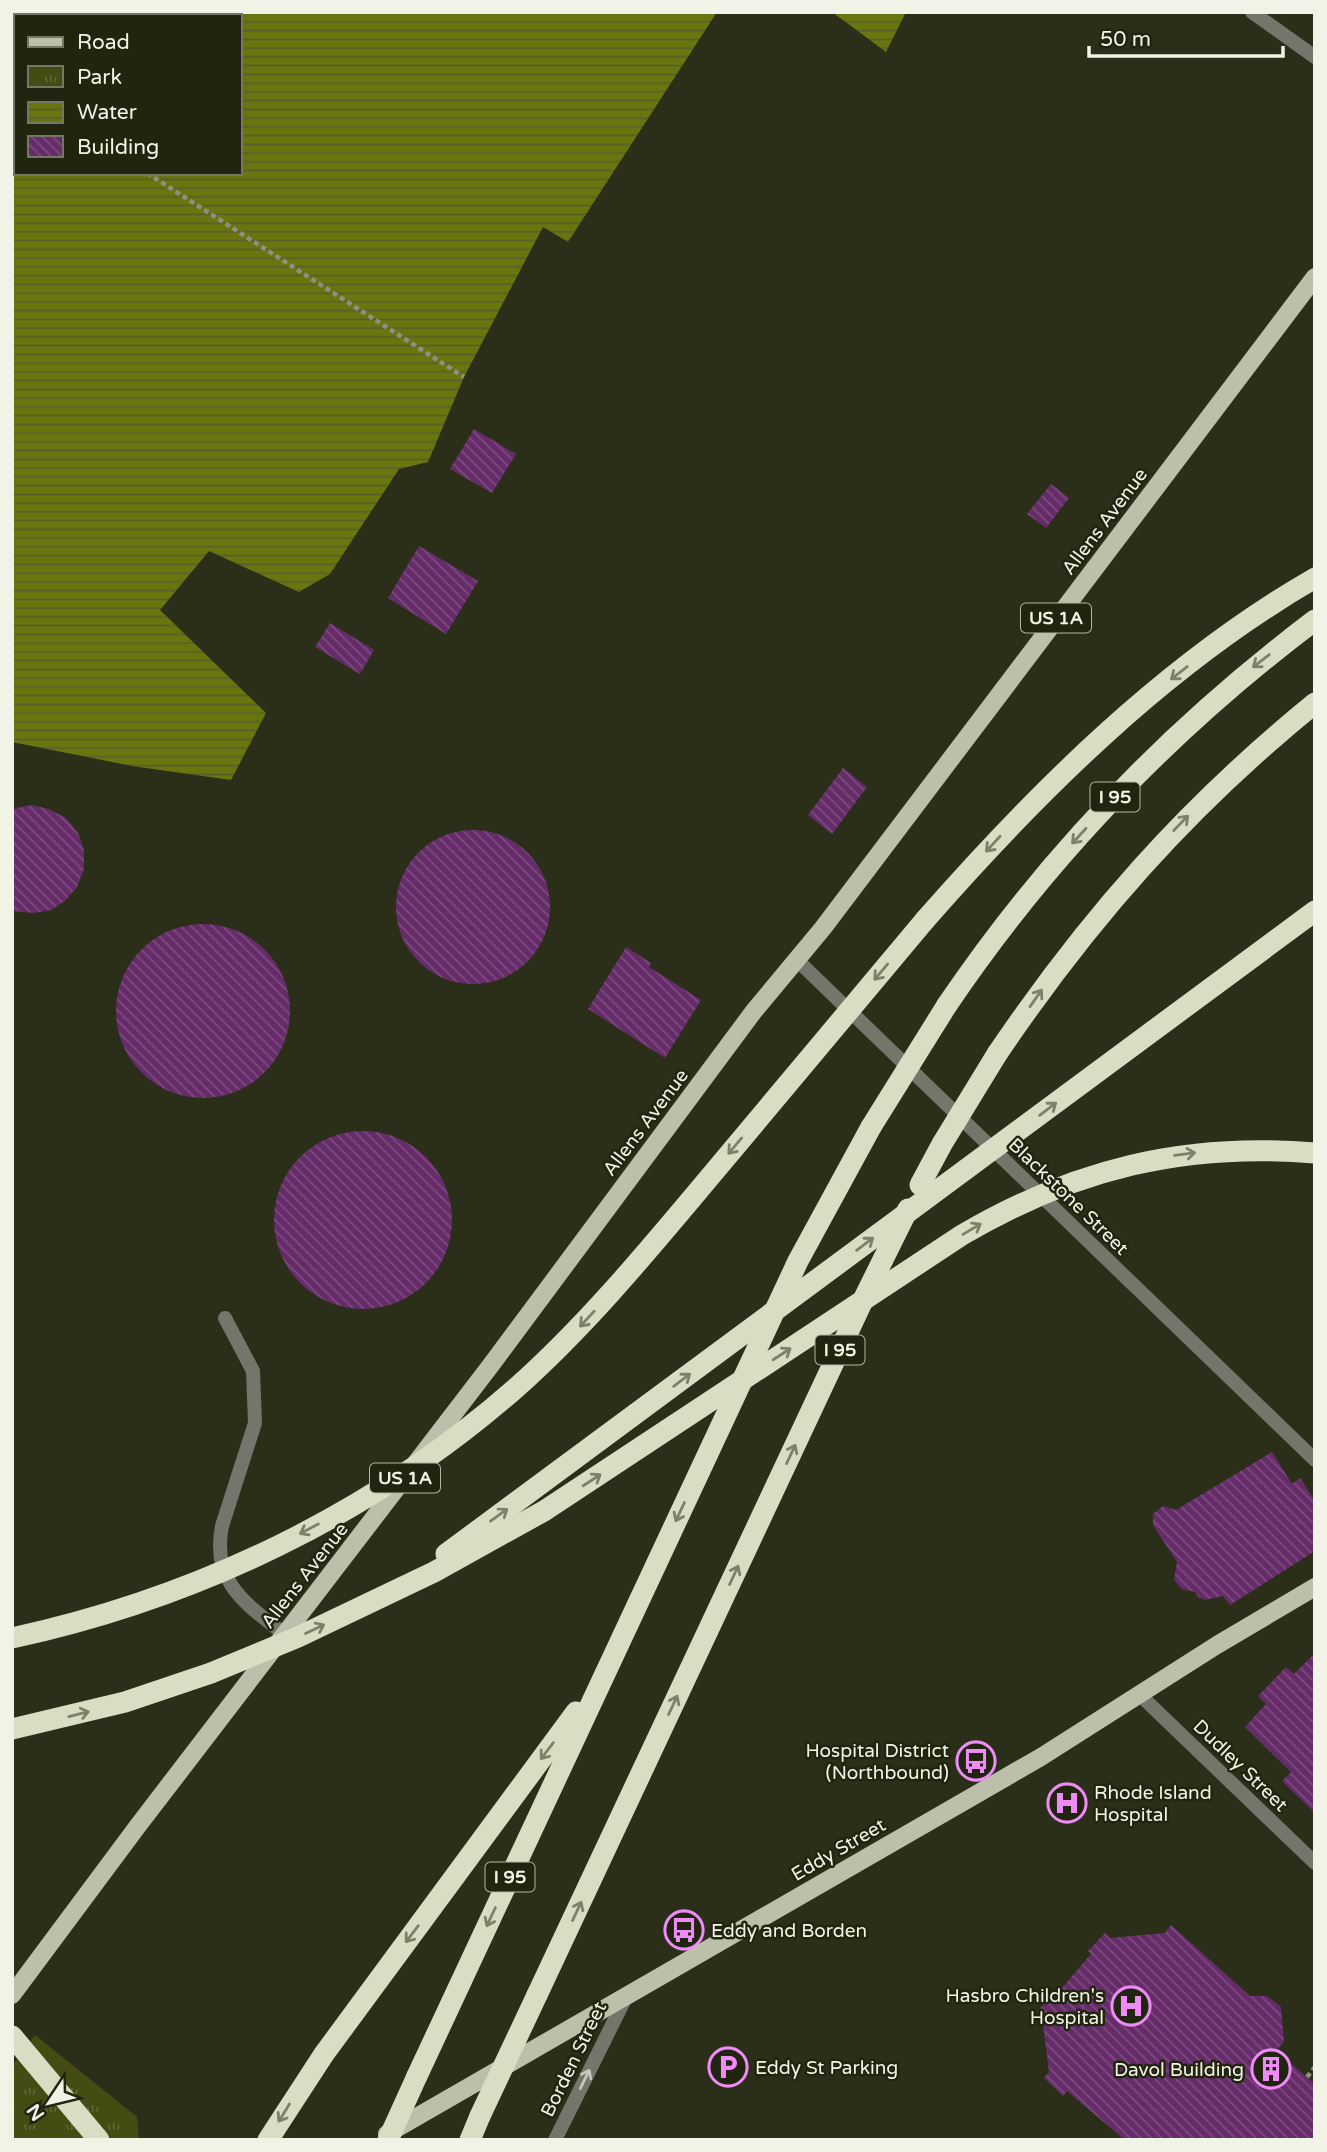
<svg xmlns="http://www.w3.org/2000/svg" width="1327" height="2152" font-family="'Varela Round',sans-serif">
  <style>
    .park { fill: url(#park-tufts) }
    .water { fill: url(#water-rules); fill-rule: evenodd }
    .building { fill: url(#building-back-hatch) }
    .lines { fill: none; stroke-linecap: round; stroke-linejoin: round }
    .path { stroke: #8d907e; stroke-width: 4.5; stroke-dasharray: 5 3.5; stroke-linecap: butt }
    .minor { stroke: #74766b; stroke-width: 14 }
    .tertiary { stroke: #74766b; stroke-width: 14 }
    .primary { stroke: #bcc0aa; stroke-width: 18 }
    .motorway { stroke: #d8dec3; stroke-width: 21 }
    .motorway-bridge { stroke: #d8dec3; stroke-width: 21 }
    .oneway { stroke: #7c8269 }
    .oneway2 { stroke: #c5c7bb }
    .labels { text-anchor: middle; stroke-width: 5; stroke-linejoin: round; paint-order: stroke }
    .shield { fill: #21250f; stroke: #b2b5a6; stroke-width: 2 }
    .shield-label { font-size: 18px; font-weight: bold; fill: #f0f3e6 }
    .street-label { font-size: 19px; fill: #f0f3e6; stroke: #21250f }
    .poi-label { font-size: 19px; fill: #f0f3e6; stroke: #21250f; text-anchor: end }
  </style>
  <defs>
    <pattern id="park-tufts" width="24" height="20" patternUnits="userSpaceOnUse" patternTransform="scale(1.75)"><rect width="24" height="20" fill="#444b13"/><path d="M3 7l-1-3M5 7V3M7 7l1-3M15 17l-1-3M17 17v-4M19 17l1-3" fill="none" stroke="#5f6535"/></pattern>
    <pattern id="water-rules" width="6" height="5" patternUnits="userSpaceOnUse" patternTransform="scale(1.75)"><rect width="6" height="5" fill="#6a760d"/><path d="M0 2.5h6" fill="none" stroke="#575d2c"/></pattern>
    <pattern id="building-back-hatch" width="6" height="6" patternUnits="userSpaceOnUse" patternTransform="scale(1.75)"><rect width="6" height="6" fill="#662c6a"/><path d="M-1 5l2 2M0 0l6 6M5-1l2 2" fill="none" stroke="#7c4b7f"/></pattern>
  </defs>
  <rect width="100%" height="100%" fill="#2b2f19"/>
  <!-- park -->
  <path class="park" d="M 35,2035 L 137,2117 L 139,2140 L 12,2140 L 12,2066 Z"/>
  <!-- water -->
  <g class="water">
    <path d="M 12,12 L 717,12 L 568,242 L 543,227 L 464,377 L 428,462 L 399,469 L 330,574 L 299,592 L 209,551 L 160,610 L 266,713 L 231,780 L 132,766 L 12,742 ZM 16,16 L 240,16 L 240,173 L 16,173 Z"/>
    <path d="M 832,12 L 906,12 L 886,52 Z"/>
  </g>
  <!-- building -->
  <g class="building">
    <path d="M 474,429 L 516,454 L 492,493 L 450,469 Z"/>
    <path d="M 1051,484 L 1069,498 L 1046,528 L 1027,514 Z"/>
    <path d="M 419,546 L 478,581 L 446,634 L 388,598 Z"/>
    <path d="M 330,623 L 374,650 L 360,674 L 315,647 Z"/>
    <path d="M 843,768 L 867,787 L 832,834 L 808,815 Z"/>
    <path d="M 31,805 L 49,809 L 66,818 L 78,833 L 84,850 L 84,869 L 77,887 L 65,901 L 51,910 L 34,913 L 12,911 L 12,809 Z"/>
    <circle cx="473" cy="907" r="77"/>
    <circle cx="203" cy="1011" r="87"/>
    <path d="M 626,947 L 651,963 L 649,967 L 701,1000 L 665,1058 L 588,1009 Z"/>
    <circle cx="363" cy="1220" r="89"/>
    <path d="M 1272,1452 L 1292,1484 L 1300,1478 L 1315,1501 L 1315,1551 L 1230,1605 L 1223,1596 L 1205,1600 L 1198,1597 L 1195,1592 L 1182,1589 L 1174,1580 L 1177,1562 L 1153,1525 L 1153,1514 L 1163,1506 L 1176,1510 Z"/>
    <path d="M 1315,1653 L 1315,1813 L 1282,1781 L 1291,1772 L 1245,1727 L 1266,1704 L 1258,1696 L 1286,1667 L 1294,1674 Z"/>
    <path d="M 1171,1925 L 1250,1996 L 1267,1996 L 1281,2007 L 1284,2042 L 1276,2051 L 1315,2084 L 1315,2140 L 1125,2140 L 1067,2091 L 1063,2096 L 1044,2078 L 1049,2072 L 1042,2016 L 1037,2012 L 1054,1992 L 1057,1994 L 1091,1954 L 1088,1951 L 1105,1933 L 1110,1938 L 1165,1933 Z"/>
  </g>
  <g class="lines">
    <!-- path -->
    <g class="path">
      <path d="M 12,87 L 16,89"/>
      <path d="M 147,173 L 464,377"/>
      <path d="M 1307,2077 L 1315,2067"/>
    </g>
    <!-- minor -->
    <g class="minor">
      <path d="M 1252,12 L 1315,57"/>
      <path d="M 225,1318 L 253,1371 L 255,1423 L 222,1526 C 211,1582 245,1603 284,1634"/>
    </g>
    <!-- tertiary -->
    <g class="tertiary">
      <path d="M 797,960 L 1315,1460"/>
      <path d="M 1140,1695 L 1315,1863"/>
      <path d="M 555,2140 L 627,1995"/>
    </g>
    <!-- primary -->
    <g class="primary">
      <path d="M 12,1995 L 137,1827 L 491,1365 L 754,1011 L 823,928 L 1315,277"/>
      <path d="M 387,2134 L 1041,1757 L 1217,1645 L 1315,1587"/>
    </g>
    <!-- motorway -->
    <g class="motorway">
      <path d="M 925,920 C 1038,791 1166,664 1315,578"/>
      <path d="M 947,1005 C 1047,857 1172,728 1315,620"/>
      <path d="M 997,1054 C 1089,918 1187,807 1315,703"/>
      <path d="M 537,1995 L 865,1296 L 908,1209"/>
      <path d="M 12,2036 L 99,2140"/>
      <path d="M 417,2076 L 798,1261 L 871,1127"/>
      <path d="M 268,2140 L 324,2054 L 576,1712"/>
      <path d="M 470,2140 L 480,2116"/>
    </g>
    <!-- motorway-bridge -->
    <g class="motorway-bridge">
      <path d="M 871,1127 L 947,1005"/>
      <path d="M 920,1185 L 942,1144 L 997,1054"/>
      <path d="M 446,1554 L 1315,911"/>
      <path d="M 12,1638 C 197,1598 374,1513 516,1388 C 589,1323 651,1247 714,1172 C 784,1088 855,1004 925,920"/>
      <path d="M 12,1729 L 125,1702 L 211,1673 L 298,1637 L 434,1572 L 544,1511 L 962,1235 C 1074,1169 1185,1142 1315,1153"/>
      <path d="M 480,2116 L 537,1995"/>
      <path d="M 388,2140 L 417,2076"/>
    </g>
  </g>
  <!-- one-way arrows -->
  <defs><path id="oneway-shaft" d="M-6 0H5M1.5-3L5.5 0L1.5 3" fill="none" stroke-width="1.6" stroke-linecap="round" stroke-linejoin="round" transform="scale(1.75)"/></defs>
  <g class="oneway">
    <use href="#oneway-shaft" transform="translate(1261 661) rotate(142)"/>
    <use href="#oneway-shaft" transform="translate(1179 673) rotate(142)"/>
    <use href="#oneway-shaft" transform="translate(1181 823) rotate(-46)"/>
    <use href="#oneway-shaft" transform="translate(1079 836) rotate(132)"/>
    <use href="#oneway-shaft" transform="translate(993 844) rotate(133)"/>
    <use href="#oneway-shaft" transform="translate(881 972) rotate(130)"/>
    <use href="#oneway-shaft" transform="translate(1036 998) rotate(-55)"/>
    <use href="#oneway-shaft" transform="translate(1048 1109) rotate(-37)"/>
    <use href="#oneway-shaft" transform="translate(735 1146) rotate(130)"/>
    <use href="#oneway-shaft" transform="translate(1185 1154) rotate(-7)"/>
    <use href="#oneway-shaft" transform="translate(972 1229) rotate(-31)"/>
    <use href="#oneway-shaft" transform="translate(865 1244) rotate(-37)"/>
    <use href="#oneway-shaft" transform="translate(587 1319) rotate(133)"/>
    <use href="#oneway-shaft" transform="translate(782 1354) rotate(-33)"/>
    <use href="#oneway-shaft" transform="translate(682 1380) rotate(-37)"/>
    <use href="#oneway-shaft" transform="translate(791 1454) rotate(-65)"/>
    <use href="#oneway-shaft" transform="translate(592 1480) rotate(-33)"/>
    <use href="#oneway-shaft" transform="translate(680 1512) rotate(115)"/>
    <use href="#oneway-shaft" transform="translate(499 1515) rotate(-36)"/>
    <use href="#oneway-shaft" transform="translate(309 1529) rotate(152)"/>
    <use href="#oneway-shaft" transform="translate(734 1575) rotate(-65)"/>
    <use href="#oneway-shaft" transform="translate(315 1629) rotate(-26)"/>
    <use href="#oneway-shaft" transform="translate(673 1705) rotate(-65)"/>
    <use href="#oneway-shaft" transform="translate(79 1714) rotate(-14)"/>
    <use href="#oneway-shaft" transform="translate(547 1751) rotate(127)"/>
    <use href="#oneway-shaft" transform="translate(577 1911) rotate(-65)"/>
    <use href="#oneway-shaft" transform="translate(491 1917) rotate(115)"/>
    <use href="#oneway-shaft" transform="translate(412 1934) rotate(127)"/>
    <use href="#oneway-shaft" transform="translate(284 2113) rotate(122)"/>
  </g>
  <use class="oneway2" href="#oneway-shaft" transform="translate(585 2079) rotate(-64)"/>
  <!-- icons -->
  <defs>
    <g id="bus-ring" transform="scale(2.0125)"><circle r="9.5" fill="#21250f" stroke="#ef8bf6" stroke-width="1.5"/><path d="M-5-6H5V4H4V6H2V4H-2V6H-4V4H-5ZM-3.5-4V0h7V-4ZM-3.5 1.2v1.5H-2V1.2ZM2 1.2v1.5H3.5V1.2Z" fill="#ef8bf6"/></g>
    <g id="hospital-ring" transform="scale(2.0125)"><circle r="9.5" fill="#21250f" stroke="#ef8bf6" stroke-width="1.5"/><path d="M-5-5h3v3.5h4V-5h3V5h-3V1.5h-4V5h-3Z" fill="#ef8bf6"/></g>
    <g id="parking-ring" transform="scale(2.0125)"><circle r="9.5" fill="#21250f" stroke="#ef8bf6" stroke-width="1.5"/><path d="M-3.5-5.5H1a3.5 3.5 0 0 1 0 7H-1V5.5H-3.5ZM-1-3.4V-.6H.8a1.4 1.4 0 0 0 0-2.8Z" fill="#ef8bf6"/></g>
    <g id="building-ring" transform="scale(2.0125)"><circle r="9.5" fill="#21250f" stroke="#ef8bf6" stroke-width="1.5"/><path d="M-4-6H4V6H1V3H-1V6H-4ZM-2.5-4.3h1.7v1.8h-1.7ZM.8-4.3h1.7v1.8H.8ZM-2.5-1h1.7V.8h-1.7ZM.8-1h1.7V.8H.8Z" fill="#ef8bf6"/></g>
  </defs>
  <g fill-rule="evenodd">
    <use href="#bus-ring" x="976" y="1761"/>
    <use href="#hospital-ring" x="1067" y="1803"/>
    <use href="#bus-ring" x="684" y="1930"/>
    <use href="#hospital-ring" x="1131" y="2006"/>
    <use href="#parking-ring" x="728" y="2067"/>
    <use href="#building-ring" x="1271" y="2069"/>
  </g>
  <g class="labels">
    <!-- shield labels -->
    <g class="shield">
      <rect x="1021" y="603.5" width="70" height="29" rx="5"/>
      <rect x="1090.5" y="782.5" width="49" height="29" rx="5"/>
      <rect x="815.5" y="1335.5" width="49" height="29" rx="5"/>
      <rect x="370" y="1463.5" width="70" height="29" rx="5"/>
      <rect x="485.5" y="1862.5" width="49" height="29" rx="5"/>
    </g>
    <g class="shield-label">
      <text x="1056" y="624">US 1A</text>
      <text x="1115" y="803">I 95</text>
      <text x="840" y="1356">I 95</text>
      <text x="405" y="1484">US 1A</text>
      <text x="510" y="1883">I 95</text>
    </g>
    <!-- street labels -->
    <g class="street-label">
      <text transform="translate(1104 521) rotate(-53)" y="7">Allens Avenue</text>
      <text transform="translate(645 1122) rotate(-53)" y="7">Allens Avenue</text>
      <text transform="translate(1069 1196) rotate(44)" y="7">Blackstone Street</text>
      <text transform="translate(304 1575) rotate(-52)" y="7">Allens Avenue</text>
      <text transform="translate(1241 1765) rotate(44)" y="7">Dudley Street</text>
      <text transform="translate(838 1849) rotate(-30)" y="7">Eddy Street</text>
      <text transform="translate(573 2059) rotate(-64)" y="7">Borden Street</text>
    </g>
    <!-- poi labels -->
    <g class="poi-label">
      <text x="949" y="1757">Hospital District<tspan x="949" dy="22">(Northbound)</tspan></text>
      <text x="1094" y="1799" text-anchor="start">Rhode Island<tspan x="1094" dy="22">Hospital</tspan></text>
      <text x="711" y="1937" text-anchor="start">Eddy and Borden</text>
      <text x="1104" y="2002">Hasbro Children's<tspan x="1104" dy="22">Hospital</tspan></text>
      <text x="755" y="2074" text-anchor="start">Eddy St Parking</text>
      <text x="1244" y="2076">Davol Building</text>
    </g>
  </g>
  <!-- border -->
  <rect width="1327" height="2152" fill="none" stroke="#f0f3e6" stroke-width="28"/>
  <!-- legend -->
  <rect x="14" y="14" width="228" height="161" fill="#21250f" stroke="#747765" stroke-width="2"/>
  <rect x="28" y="37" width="35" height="10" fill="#bcc0aa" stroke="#747765" stroke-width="2"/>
  <text x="77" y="49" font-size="21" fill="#f0f3e6">Road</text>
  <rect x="28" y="66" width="35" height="21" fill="url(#park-tufts)" stroke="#747765" stroke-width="2"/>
  <text x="77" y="84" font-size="21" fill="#f0f3e6">Park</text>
  <rect x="28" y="102" width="35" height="21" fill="url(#water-rules)" stroke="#747765" stroke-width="2"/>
  <text x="77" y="119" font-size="21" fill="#f0f3e6">Water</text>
  <rect x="28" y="136" width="35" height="21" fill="url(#building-back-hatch)" stroke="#747765" stroke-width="2"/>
  <text x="77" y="154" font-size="21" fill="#f0f3e6">Building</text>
  <!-- north arrow -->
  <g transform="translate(49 2103) rotate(235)" stroke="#21250f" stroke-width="5" paint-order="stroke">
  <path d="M0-5L12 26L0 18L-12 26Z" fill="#f0f3e6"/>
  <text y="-10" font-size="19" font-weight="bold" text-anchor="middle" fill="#f0f3e6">N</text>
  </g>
  <!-- scale -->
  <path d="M1089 46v10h194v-10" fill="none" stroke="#f0f3e6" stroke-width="3.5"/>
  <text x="1100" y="46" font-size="21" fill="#f0f3e6" stroke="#21250f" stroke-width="5" paint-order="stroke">50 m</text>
</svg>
